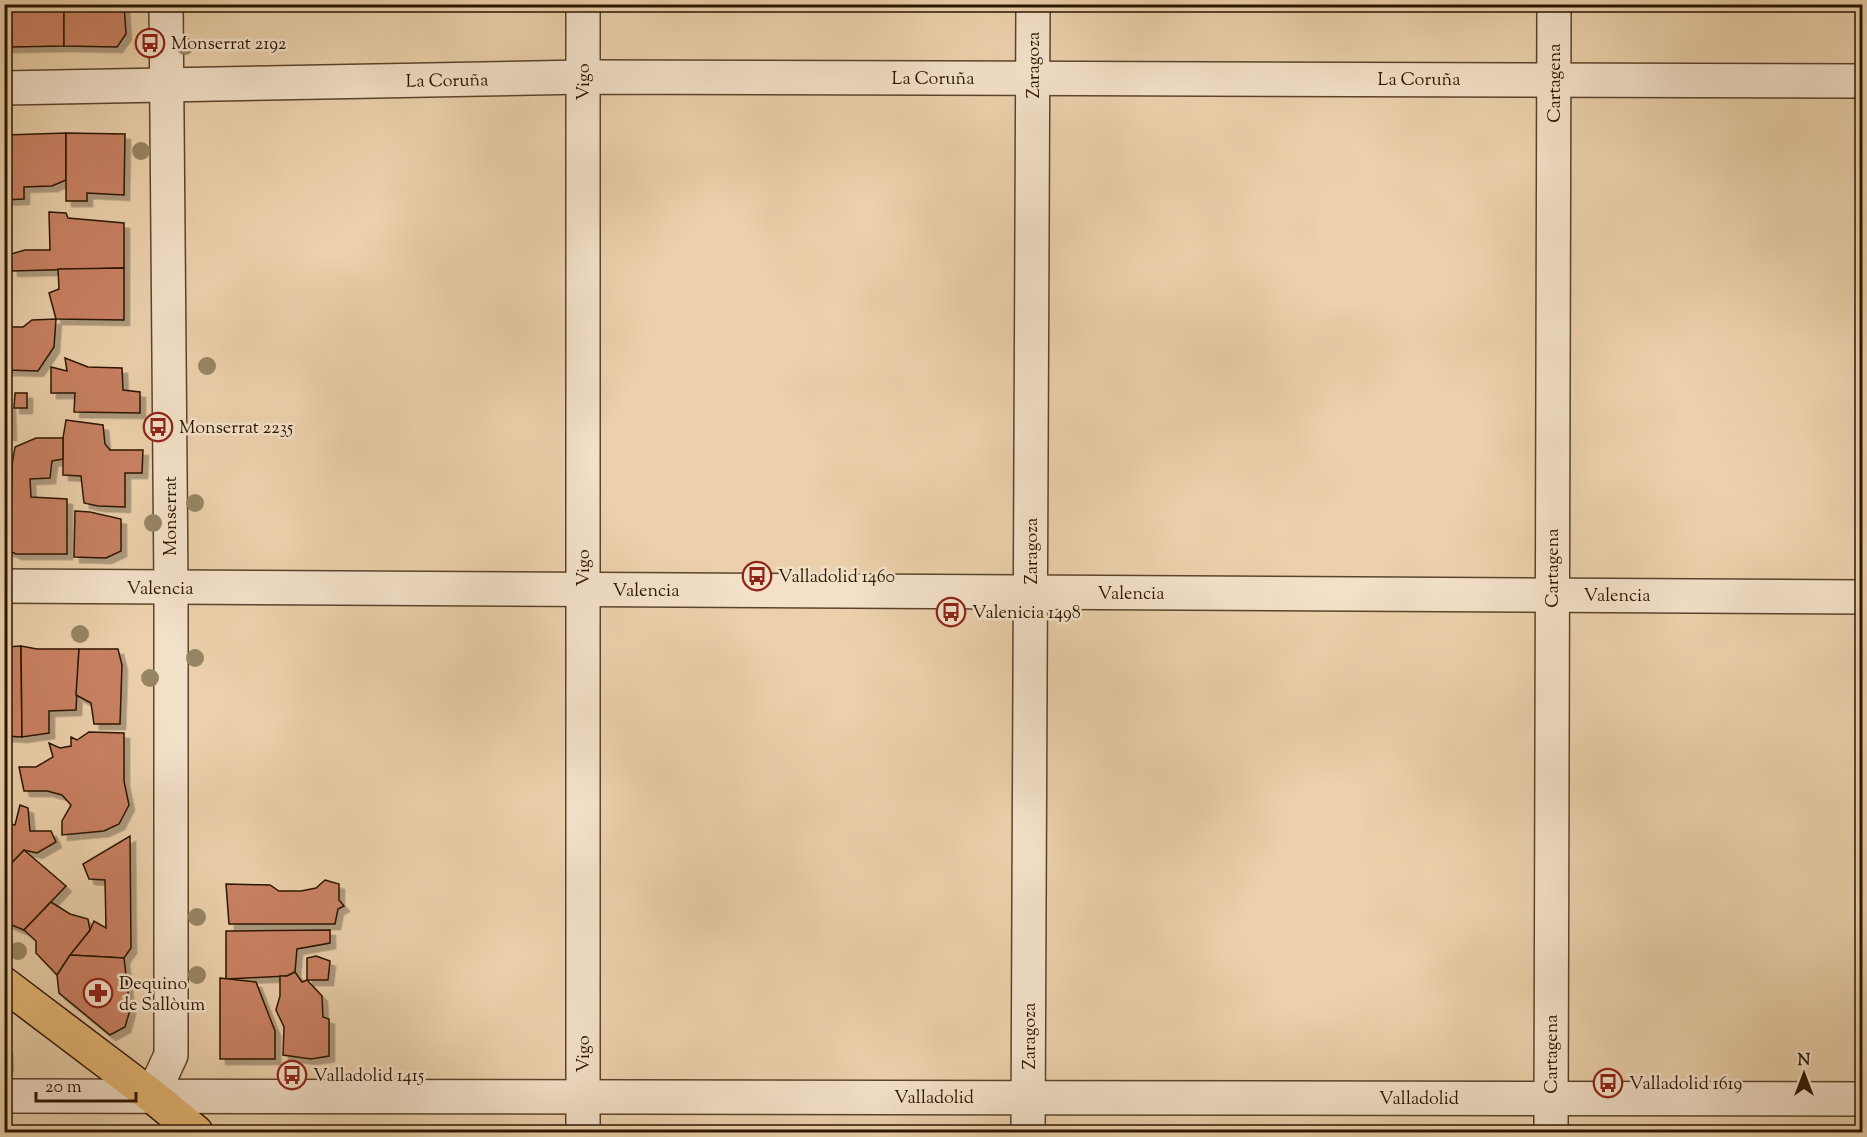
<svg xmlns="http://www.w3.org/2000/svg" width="1867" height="1137" font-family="'Sorts Mill Goudy',serif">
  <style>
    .building { fill: #c98163; stroke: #2b1600; stroke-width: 1.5; filter: url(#shadow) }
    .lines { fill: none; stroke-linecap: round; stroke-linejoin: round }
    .minor-casing { stroke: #5b442b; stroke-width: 36 }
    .major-casing { stroke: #2b1600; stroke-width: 36 }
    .minor { stroke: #f2e0c8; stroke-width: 33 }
    .major { stroke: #e6b876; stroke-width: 33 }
    .tree { fill: #988564 }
    .labels { text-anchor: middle; stroke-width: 5; stroke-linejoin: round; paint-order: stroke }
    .poi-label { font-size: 18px; fill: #2b1600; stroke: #f2e0c8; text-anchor: start }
    .street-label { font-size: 18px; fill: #2b1600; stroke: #f2e0c8 }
  </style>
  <defs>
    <filter id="shadow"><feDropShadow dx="5.5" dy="5.5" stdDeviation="0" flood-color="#0004"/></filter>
  </defs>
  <rect width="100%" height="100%" fill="#ebd0ab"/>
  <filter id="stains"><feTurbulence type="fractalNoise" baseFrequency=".00333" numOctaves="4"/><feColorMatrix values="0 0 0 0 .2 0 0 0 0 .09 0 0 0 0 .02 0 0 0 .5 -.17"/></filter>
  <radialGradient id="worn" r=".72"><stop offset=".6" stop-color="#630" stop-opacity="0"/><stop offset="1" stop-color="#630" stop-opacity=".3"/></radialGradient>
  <!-- building -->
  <g class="building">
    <path d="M 4,4 L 11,4 L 12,47 L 4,47 Z"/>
    <path d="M 11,4 L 64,4 L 64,46 L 12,47 Z"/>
    <path d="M 64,4 L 124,4 L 126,34 L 117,47 L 64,46 Z"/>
    <path d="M 66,133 L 66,180 L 52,186 L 24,187 L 24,199 L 4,200 L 5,135 Z"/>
    <path d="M 66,133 L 125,134 L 124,195 L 87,193 L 87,201 L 66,201 Z"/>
    <path d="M 49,212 L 66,213 L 68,218 L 124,223 L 124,268 L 12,271 L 11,254 L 25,250 L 50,250 Z"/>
    <path d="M 124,268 L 124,320 L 56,319 L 49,293 L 59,289 L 58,269 Z"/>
    <path d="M 56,319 L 54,347 L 38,371 L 7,370 L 6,327 L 23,327 L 32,320 Z"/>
    <path d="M 65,358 L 88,367 L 122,368 L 123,390 L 140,392 L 140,413 L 74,412 L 75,393 L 51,393 L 51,367 L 67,371 Z"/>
    <path d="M 15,393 L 27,393 L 27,408 L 14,408 Z"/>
    <path d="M 4,402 L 10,403 L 11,435 L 4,435 Z"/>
    <path d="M 66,420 L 103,425 L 105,444 L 110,450 L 143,450 L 142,473 L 125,473 L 125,507 L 98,506 L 84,503 L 81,476 L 63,475 L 63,438 Z"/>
    <path d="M 36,438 L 63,438 L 63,459 L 52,461 L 50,478 L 30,479 L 31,497 L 67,499 L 67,554 L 16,554 L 10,551 L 12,465 L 15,447 Z"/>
    <path d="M 4,464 L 12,465 L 10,551 L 4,551 Z"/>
    <path d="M 75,511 L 90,512 L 121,519 L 121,551 L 106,558 L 74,557 Z"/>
    <path d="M 21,646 L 22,737 L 4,736 L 4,647 Z"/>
    <path d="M 21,646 L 37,649 L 79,649 L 76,710 L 49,711 L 49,733 L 22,737 Z"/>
    <path d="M 79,649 L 118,649 L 122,665 L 120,724 L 94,724 L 91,703 L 76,695 Z"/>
    <path d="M 89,732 L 124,733 L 124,781 L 129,805 L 119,824 L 104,831 L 62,835 L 62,821 L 71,805 L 62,795 L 47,791 L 24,791 L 19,767 L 36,767 L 53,757 L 49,743 L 60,748 L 71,746 L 71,737 L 77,740 Z"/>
    <path d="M 20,805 L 28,808 L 30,831 L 51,831 L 56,842 L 37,853 L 24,850 L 4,871 L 4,823 L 15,825 Z"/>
    <path d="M 130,836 L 131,948 L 124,958 L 70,955 L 90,930 L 94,921 L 106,928 L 105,880 L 89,879 L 83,864 Z"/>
    <path d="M 24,850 L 66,886 L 24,930 L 4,922 L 4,871 Z"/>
    <path d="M 325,880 L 339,884 L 339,900 L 344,906 L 338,909 L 335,924 L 229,924 L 226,884 L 270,885 L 279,891 L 301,891 L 316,888 Z"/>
    <path d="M 51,902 L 70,914 L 88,919 L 90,930 L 70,955 L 57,975 L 36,953 L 36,941 L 24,930 Z"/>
    <path d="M 330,930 L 330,943 L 297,949 L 295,972 L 287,976 L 226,979 L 226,931 Z"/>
    <path d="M 70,955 L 124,958 L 130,1010 L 125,1027 L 110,1035 L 59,993 L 57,975 Z"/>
    <path d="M 316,956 L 330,961 L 328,980 L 307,980 L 307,958 Z"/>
    <path d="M 295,972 L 302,982 L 307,980 L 322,996 L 323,1017 L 329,1019 L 329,1056 L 311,1059 L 283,1055 L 284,1027 L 276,1010 L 280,996 L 280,976 L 287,976 Z"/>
    <path d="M 220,978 L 256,982 L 275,1031 L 275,1059 L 220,1059 Z"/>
    <path d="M 4,1045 L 7,1049 L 8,1066 L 4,1066 Z"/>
  </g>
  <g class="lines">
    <!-- minor casing -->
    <g class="minor-casing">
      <g id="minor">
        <path d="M 4,88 L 583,77 L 1862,81"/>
        <path d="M 4,586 L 1862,597"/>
        <path d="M 4,1096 L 1862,1099"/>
        <path d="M 152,1096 L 171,1055 L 171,588 L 166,4"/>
        <path d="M 583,1132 L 583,4"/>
        <path d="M 1028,1132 L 1033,4"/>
        <path d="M 1551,1132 L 1554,4"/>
      </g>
    </g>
    <!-- major casing -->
    <g class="major-casing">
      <path id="major" d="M 4,984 L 152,1096 L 196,1132"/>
    </g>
    <!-- minor -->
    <use href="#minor" class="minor"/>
    <!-- major -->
    <use href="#major" class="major"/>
  </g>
  <!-- trees -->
  <g class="tree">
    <circle cx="185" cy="46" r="9"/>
    <circle cx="141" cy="151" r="9"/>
    <circle cx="207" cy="366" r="9"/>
    <circle cx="195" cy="503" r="9"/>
    <circle cx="153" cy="523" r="9"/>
    <circle cx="80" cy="634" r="9"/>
    <circle cx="195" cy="658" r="9"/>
    <circle cx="150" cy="678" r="9"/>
    <circle cx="197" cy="917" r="9"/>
    <circle cx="18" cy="951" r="9"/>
    <circle cx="197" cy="975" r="9"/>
  </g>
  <!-- icons -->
  <defs>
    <g id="bus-ring" transform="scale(1.5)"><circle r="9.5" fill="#f2e0c8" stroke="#8f2418" stroke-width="1.5"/><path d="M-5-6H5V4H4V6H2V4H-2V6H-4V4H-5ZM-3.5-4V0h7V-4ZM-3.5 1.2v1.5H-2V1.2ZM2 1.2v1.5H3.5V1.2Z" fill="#8f2418"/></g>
    <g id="pharmacy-ring" transform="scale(1.5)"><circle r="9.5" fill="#f2e0c8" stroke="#8f2418" stroke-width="1.5"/><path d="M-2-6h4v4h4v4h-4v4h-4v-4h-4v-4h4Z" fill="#8f2418"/></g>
  </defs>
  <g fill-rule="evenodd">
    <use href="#bus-ring" x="150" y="43"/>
    <use href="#bus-ring" x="158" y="427"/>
    <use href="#bus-ring" x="757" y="576"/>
    <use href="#bus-ring" x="951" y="612"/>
    <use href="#pharmacy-ring" x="98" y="993"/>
    <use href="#bus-ring" x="292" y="1075"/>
    <use href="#bus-ring" x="1608" y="1083"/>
  </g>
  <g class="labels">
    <!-- poi labels -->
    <g class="poi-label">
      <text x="171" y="49">Monserrat 2192</text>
      <text x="179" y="433">Monserrat 2235</text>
      <text x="778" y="582">Valladolid 1460</text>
      <text x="972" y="618">Valenicia 1498</text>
      <text x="119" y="989">Dequino<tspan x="119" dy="21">de Sallòum</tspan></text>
      <text x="313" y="1081">Valladolid 1415</text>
      <text x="1629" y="1089">Valladolid 1619</text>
    </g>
    <!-- street labels -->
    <g class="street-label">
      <text transform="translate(1033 65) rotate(-90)" y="6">Zaragoza</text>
      <text x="933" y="84">La Coruña</text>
      <text x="1419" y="85">La Coruña</text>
      <text transform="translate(447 80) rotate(-1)" y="6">La Coruña</text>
      <text transform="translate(583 82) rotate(-90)" y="6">Vigo</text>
      <text transform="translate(1554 83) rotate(-90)" y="6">Cartagena</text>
      <text transform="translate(170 516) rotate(-90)" y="6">Monserrat</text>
      <text transform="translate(1031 551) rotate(-90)" y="6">Zaragoza</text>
      <text transform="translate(583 568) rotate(-90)" y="6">Vigo</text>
      <text transform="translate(1552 568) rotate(-90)" y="6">Cartagena</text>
      <text x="160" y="594">Valencia</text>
      <text x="646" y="596">Valencia</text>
      <text x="1131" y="599">Valencia</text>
      <text x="1617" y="601">Valencia</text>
      <text transform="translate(1029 1036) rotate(-90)" y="6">Zaragoza</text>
      <text transform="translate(583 1054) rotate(-90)" y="6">Vigo</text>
      <text transform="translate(1551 1054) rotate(-90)" y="6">Cartagena</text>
      <text x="934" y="1103">Valladolid</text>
      <text x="1419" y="1104">Valladolid</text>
    </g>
  </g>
  <!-- margin -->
  <rect width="1867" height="1137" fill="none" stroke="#ebd0ab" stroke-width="24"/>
  <rect x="6" y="6" width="1855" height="1125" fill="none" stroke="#2b1600" stroke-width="3"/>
  <rect x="12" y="12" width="1843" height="1113" fill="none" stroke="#2b1600" stroke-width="1.5"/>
  <!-- north arrow -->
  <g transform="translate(1804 1074)" stroke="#f2e0c8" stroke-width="4.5" paint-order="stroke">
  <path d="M0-4.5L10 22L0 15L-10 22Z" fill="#2b1600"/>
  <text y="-9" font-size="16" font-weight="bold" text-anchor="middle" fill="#2b1600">N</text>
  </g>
  <!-- scale -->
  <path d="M36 1092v9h100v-9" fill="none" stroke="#2b1600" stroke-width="3"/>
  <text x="45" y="1092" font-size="18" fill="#2b1600" stroke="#f2e0c8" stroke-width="4.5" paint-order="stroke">20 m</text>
  <rect width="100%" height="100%" filter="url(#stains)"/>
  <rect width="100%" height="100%" fill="url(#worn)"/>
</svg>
